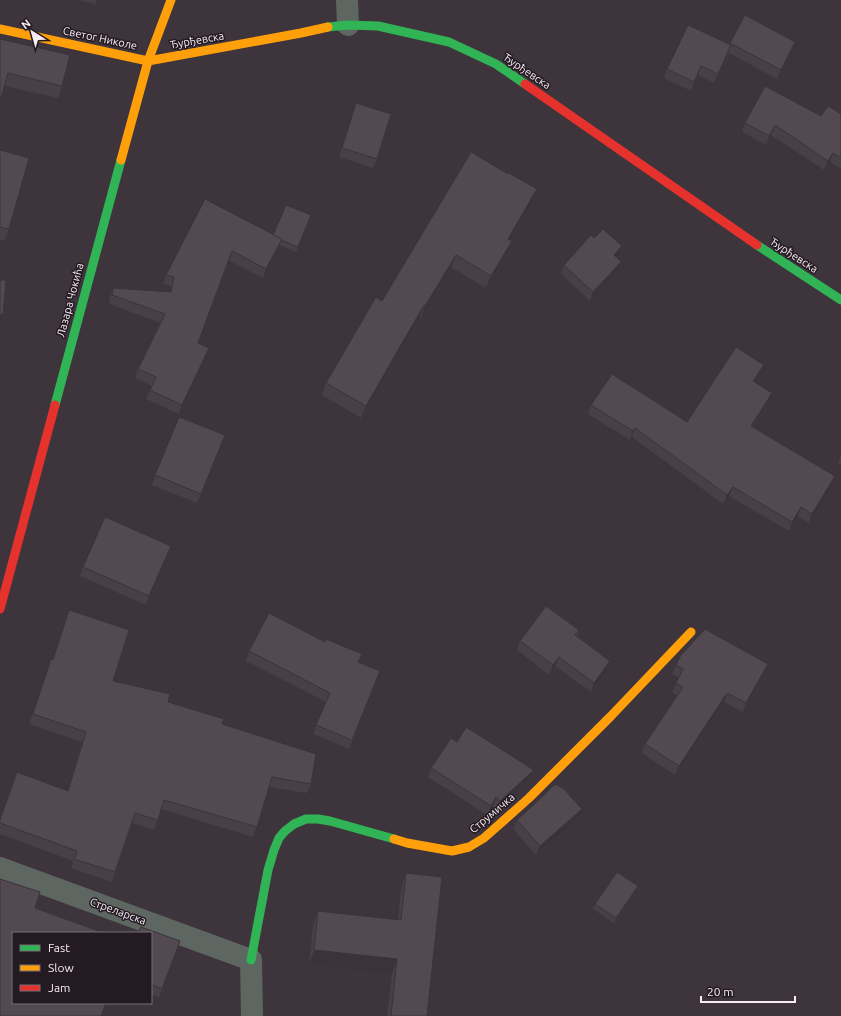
<svg xmlns="http://www.w3.org/2000/svg" width="841" height="1016" font-family="Ubuntu,sans-serif">
  <style>
    .lines { fill: none; stroke-linecap: round; stroke-linejoin: round }
    .street { stroke: #5d6661; stroke-width: 22 }
    .fast { stroke: #30b455; stroke-width: 9 }
    .slow { stroke: #ff9f0a; stroke-width: 9 }
    .jam { stroke: #e5322d; stroke-width: 9 }
    .wall { fill: #474046 }
    .shaded-wall { fill: #3a3439 }
    .building { fill: #534a51; stroke: #3a3439 }
    .labels { text-anchor: middle; stroke-width: 3; stroke-linejoin: round; paint-order: stroke }
    .street-label { font-size: 11px; fill: #f8ecf5; stroke: #241b22 }
  </style>
  <rect width="100%" height="100%" fill="#3e343c"/>
  <g class="lines">
    <!-- street -->
    <g class="street">
      <path d="M 347,0 L 348,25"/>
      <path d="M 0,868 L 251,960 L 252,1016"/>
    </g>
    <!-- fast -->
    <g class="fast">
      <path d="M 328,27 L 348,25 L 378,26 L 449,42 L 496,64 L 525,84"/>
      <path d="M 757,245 L 841,300"/>
      <path d="M 55,405 L 121,160"/>
      <path d="M 251,960 L 268,870 L 274,850 L 279,838 L 285,831 L 294,824 L 306,819 L 318,819 L 330,821 L 394,839"/>
    </g>
    <!-- slow -->
    <g class="slow">
      <path d="M 0,29 L 148,61 L 301,33 L 328,27"/>
      <path d="M 121,160 L 148,61 L 171,0"/>
      <path d="M 394,839 L 407,843 L 452,851 L 469,847 L 484,838 L 529,798 L 611,716 L 691,632"/>
    </g>
    <!-- jam -->
    <g class="jam">
      <path d="M 525,84 L 757,245"/>
      <path d="M 0,609 L 55,405"/>
    </g>
  </g>
  <!-- wall -->
  <g class="wall">
    <path d="M 77,0 L 97,0 L 96,4 Z"/>
    <path d="M 745,15 L 795,42 L 792,51 L 777,79 L 729,53 L 714,83 L 698,75 L 691,91 L 664,78 L 667,69 L 729,44 Z"/>
    <path d="M 0,39 L 62,86 L 58,98 L 5,86 Z"/>
    <path d="M 356,103 L 377,159 L 373,168 L 339,157 Z"/>
    <path d="M 841,114 L 841,169 L 830,162 L 824,170 L 771,135 L 766,145 L 742,132 L 745,123 Z"/>
    <path d="M 0,150 L 9,229 L 4,241 L 0,240 Z"/>
    <path d="M 508,174 L 537,189 L 533,201 L 510,240 L 512,241 L 507,253 L 486,288 L 451,267 L 421,318 L 420,317 L 361,418 L 322,395 L 326,383 L 382,301 Z"/>
    <path d="M 311,215 L 296,252 L 279,245 L 263,278 L 228,260 L 198,343 L 206,357 L 179,414 L 146,399 L 152,386 L 135,378 L 138,369 L 161,323 L 109,304 L 110,297 L 113,288 L 170,292 L 171,286 L 163,284 L 166,275 L 273,235 Z"/>
    <path d="M 594,238 L 619,256 L 617,258 L 618,271 L 590,301 L 561,274 L 564,265 Z"/>
    <path d="M 764,365 L 760,374 L 755,382 L 768,402 L 753,427 L 835,476 L 832,485 L 809,523 L 798,516 L 789,531 L 729,496 L 723,504 L 632,437 L 630,440 L 588,414 L 591,405 L 687,422 Z"/>
    <path d="M 221,445 L 197,503 L 152,485 L 155,475 Z"/>
    <path d="M 841,455 L 841,466 L 838,464 Z"/>
    <path d="M 168,555 L 146,605 L 80,576 L 83,567 Z"/>
    <path d="M 579,630 L 577,636 L 610,661 L 607,670 L 591,692 L 555,666 L 549,675 L 517,650 L 520,641 Z"/>
    <path d="M 325,642 L 362,654 L 359,662 L 380,671 L 349,749 L 313,734 L 326,702 L 246,661 L 249,651 Z"/>
    <path d="M 768,664 L 764,673 L 743,712 L 724,702 L 675,775 L 642,753 L 645,744 L 677,695 L 672,692 L 676,683 L 679,677 L 672,674 L 676,665 Z"/>
    <path d="M 48,669 L 113,681 L 222,724 L 311,784 L 307,793 L 269,787 L 253,837 L 161,809 L 154,830 L 132,823 L 112,882 L 71,868 L 73,861 L 0,834 L 0,820 L 68,790 L 82,742 L 29,724 Z"/>
    <path d="M 457,742 L 534,770 L 530,779 L 497,810 L 493,806 L 487,815 L 428,777 L 431,768 Z"/>
    <path d="M 578,818 L 536,855 L 513,829 L 517,820 Z"/>
    <path d="M 406,873 L 427,1016 L 387,1016 L 392,974 L 309,965 L 313,926 L 318,911 L 398,920 L 401,888 Z"/>
    <path d="M 638,886 L 636,890 L 614,923 L 593,909 L 595,904 Z"/>
    <path d="M 151,933 L 180,941 L 159,997 L 151,994 Z"/>
  </g>
  <!-- shaded-wall -->
  <g class="shaded-wall">
    <path d="M 795,42 L 792,51 L 777,79 L 781,70 Z"/>
    <path d="M 731,45 L 728,54 L 714,83 L 718,74 Z"/>
    <path d="M 701,66 L 698,75 L 691,91 L 694,82 Z"/>
    <path d="M 775,125 L 771,135 L 766,145 L 769,136 Z"/>
    <path d="M 833,153 L 830,162 L 824,170 L 828,161 Z"/>
    <path d="M 537,189 L 533,201 L 503,251 L 508,239 Z"/>
    <path d="M 282,239 L 278,248 L 263,278 L 266,269 Z"/>
    <path d="M 512,241 L 507,253 L 486,288 L 491,276 Z"/>
    <path d="M 622,246 L 619,256 L 611,264 L 614,255 Z"/>
    <path d="M 456,255 L 451,267 L 421,318 L 425,306 Z"/>
    <path d="M 621,262 L 618,271 L 590,301 L 593,292 Z"/>
    <path d="M 424,305 L 420,317 L 361,418 L 366,406 Z"/>
    <path d="M 0,314 L 3,315 L 0,323 Z"/>
    <path d="M 209,348 L 206,357 L 179,414 L 182,405 Z"/>
    <path d="M 764,365 L 760,374 L 750,390 L 753,381 Z"/>
    <path d="M 772,393 L 768,402 L 747,435 L 751,426 Z"/>
    <path d="M 635,428 L 632,437 L 630,440 L 633,431 Z"/>
    <path d="M 835,476 L 832,485 L 809,523 L 812,514 Z"/>
    <path d="M 733,487 L 729,496 L 723,504 L 727,495 Z"/>
    <path d="M 801,507 L 798,516 L 789,531 L 792,522 Z"/>
    <path d="M 171,546 L 168,555 L 146,605 L 149,596 Z"/>
    <path d="M 559,657 L 555,666 L 549,675 L 553,665 Z"/>
    <path d="M 610,661 L 607,670 L 591,692 L 594,683 Z"/>
    <path d="M 768,664 L 764,673 L 743,712 L 746,703 Z"/>
    <path d="M 727,693 L 724,702 L 675,775 L 679,766 Z"/>
    <path d="M 534,770 L 530,779 L 497,810 L 500,801 Z"/>
    <path d="M 496,797 L 493,806 L 487,815 L 491,806 Z"/>
    <path d="M 582,809 L 578,818 L 536,855 L 540,846 Z"/>
    <path d="M 638,886 L 636,890 L 614,923 L 616,918 Z"/>
    <path d="M 314,950 L 397,959 L 392,974 L 309,965 Z"/>
  </g>
  <!-- building -->
  <g class="building">
    <path d="M 745,15 L 795,42 L 781,70 L 730,43 Z"/>
    <path d="M 688,25 L 731,45 L 718,74 L 701,66 L 694,82 L 667,69 Z"/>
    <path d="M 0,39 L 70,55 L 62,86 L 8,73 L 0,102 Z"/>
    <path d="M 765,86 L 821,116 L 828,106 L 841,114 L 841,158 L 833,153 L 828,161 L 775,125 L 769,136 L 745,123 Z"/>
    <path d="M 356,103 L 391,114 L 377,159 L 342,148 Z"/>
    <path d="M 0,150 L 29,158 L 9,229 L 0,227 Z"/>
    <path d="M 471,152 L 508,174 L 509,173 L 537,189 L 508,239 L 512,241 L 491,276 L 456,255 L 425,306 L 424,305 L 366,406 L 326,383 L 376,297 L 382,301 Z"/>
    <path d="M 205,199 L 282,239 L 266,269 L 232,251 L 198,343 L 209,348 L 182,405 L 150,390 L 156,377 L 138,369 L 165,314 L 112,295 L 113,288 L 171,292 L 174,277 L 166,275 Z"/>
    <path d="M 286,205 L 311,215 L 298,247 L 281,240 L 282,239 L 273,235 Z"/>
    <path d="M 603,229 L 622,246 L 614,255 L 621,262 L 593,292 L 564,265 L 591,235 L 594,238 Z"/>
    <path d="M 0,280 L 6,280 L 3,315 L 0,314 Z"/>
    <path d="M 736,347 L 764,365 L 753,381 L 772,393 L 751,426 L 835,476 L 812,514 L 801,507 L 792,522 L 733,487 L 727,495 L 635,428 L 633,431 L 591,405 L 612,374 L 687,422 Z"/>
    <path d="M 179,417 L 225,435 L 201,494 L 155,475 Z"/>
    <path d="M 105,517 L 171,546 L 149,596 L 83,567 Z"/>
    <path d="M 546,606 L 579,630 L 575,635 L 610,661 L 594,683 L 559,657 L 553,665 L 520,641 Z"/>
    <path d="M 69,610 L 129,630 L 113,681 L 170,694 L 168,702 L 224,719 L 222,724 L 316,754 L 311,784 L 272,777 L 257,827 L 164,800 L 158,820 L 135,813 L 115,872 L 74,859 L 77,851 L 0,823 L 0,820 L 17,772 L 68,791 L 86,732 L 33,714 L 51,659 L 53,660 Z"/>
    <path d="M 269,613 L 325,642 L 326,639 L 362,654 L 358,662 L 380,671 L 352,740 L 316,725 L 330,693 L 249,651 Z"/>
    <path d="M 705,629 L 768,664 L 746,703 L 727,693 L 679,766 L 645,744 L 683,687 L 676,683 L 683,669 L 676,665 L 681,655 Z"/>
    <path d="M 466,727 L 534,770 L 500,801 L 496,797 L 491,806 L 431,768 L 451,738 L 457,742 Z"/>
    <path d="M 555,784 L 564,789 L 582,809 L 540,846 L 517,820 L 541,798 Z"/>
    <path d="M 617,872 L 638,886 L 616,918 L 595,904 Z"/>
    <path d="M 406,873 L 442,877 L 427,1016 L 391,1016 L 397,959 L 314,950 L 318,911 L 401,920 Z"/>
    <path d="M 0,879 L 40,892 L 35,908 L 104,933 L 13,933 L 13,1003 L 106,1003 L 101,1016 L 0,1016 Z"/>
    <path d="M 141,927 L 180,941 L 162,989 L 151,984 L 151,933 L 138,933 Z"/>
  </g>
  <g class="labels">
    <!-- street labels -->
    <g class="street-label">
      <text transform="translate(100 38) rotate(12)" y="4">Светог Николе</text>
      <text transform="translate(197 40) rotate(-10)" y="4">Ђурђевска</text>
      <text transform="translate(527 71) rotate(34)" y="4">Ђурђевска</text>
      <text transform="translate(794 255) rotate(33)" y="4">Ђурђевска</text>
      <text transform="translate(70 300) rotate(-75)" y="4">Лазара Чокића</text>
      <text transform="translate(492 813) rotate(-40)" y="4">Струмичка</text>
      <text transform="translate(118 911) rotate(20)" y="4">Стреларска</text>
    </g>
  </g>
  <!-- legend -->
  <rect x="12" y="932" width="140" height="72" fill="#241b22" stroke="#796f76"/>
  <rect x="20" y="945" width="20" height="6" fill="#30b455" stroke="#796f76"/>
  <text x="48" y="952" font-size="12" fill="#f8ecf5">Fast</text>
  <rect x="20" y="965" width="20" height="6" fill="#ff9f0a" stroke="#796f76"/>
  <text x="48" y="972" font-size="12" fill="#f8ecf5">Slow</text>
  <rect x="20" y="985" width="20" height="6" fill="#e5322d" stroke="#796f76"/>
  <text x="48" y="992" font-size="12" fill="#f8ecf5">Jam</text>
  <!-- north arrow -->
  <g transform="translate(32 32) rotate(323)" stroke="#241b22" stroke-width="3" paint-order="stroke">
  <path d="M0-3L7 15L0 10L-7 15Z" fill="#f8ecf5"/>
  <text y="-6" font-size="11" font-weight="bold" text-anchor="middle" fill="#f8ecf5">N</text>
  </g>
  <!-- scale -->
  <path d="M701 996v6h94v-6" fill="none" stroke="#f8ecf5" stroke-width="2"/>
  <text x="707" y="996" font-size="12" fill="#f8ecf5" stroke="#241b22" stroke-width="3" paint-order="stroke">20 m</text>
</svg>
